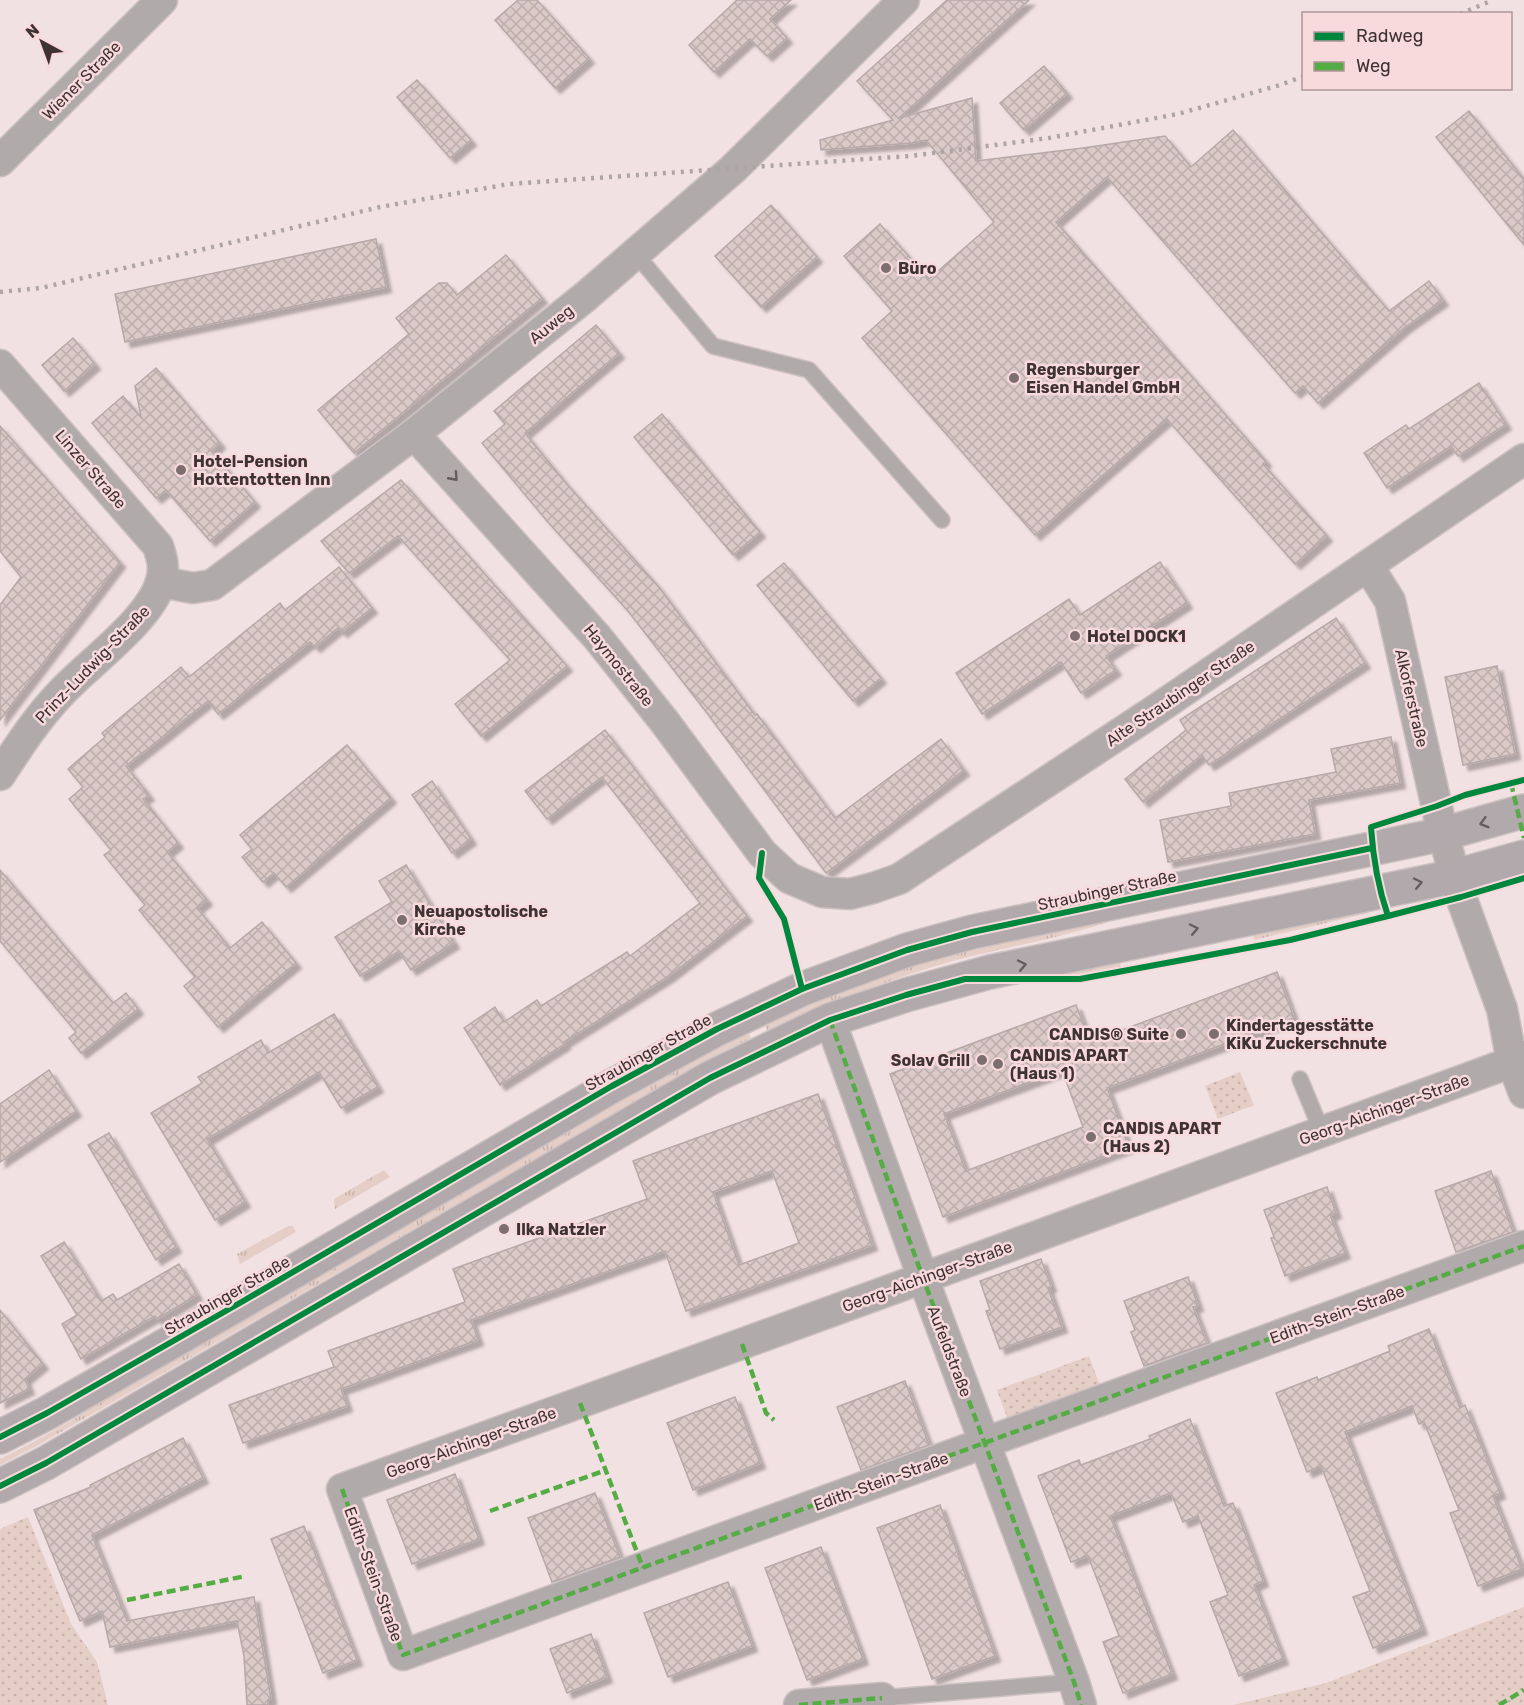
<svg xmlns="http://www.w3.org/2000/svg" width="1524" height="1705" font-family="Rubik,sans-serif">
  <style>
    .grass { fill: url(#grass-tufts) }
    .park { fill: url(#park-dots) }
    .building { fill: url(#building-cross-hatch); stroke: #b6a9a8; stroke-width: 1.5; fill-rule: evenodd; filter: url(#shadow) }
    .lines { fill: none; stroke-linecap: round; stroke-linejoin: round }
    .service-casing { stroke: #ccc0c1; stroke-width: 18 }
    .minor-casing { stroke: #ccc0c1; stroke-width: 33 }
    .secondary-casing { stroke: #ccc0c1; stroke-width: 36 }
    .service { stroke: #b1aaab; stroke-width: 15 }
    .minor { stroke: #b1aaab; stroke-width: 30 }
    .secondary { stroke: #b1a9ab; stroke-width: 33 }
    .rail { stroke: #aca4a5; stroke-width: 4.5; stroke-dasharray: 3 6; stroke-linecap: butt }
    .quiet { stroke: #55ac45; stroke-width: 4.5; stroke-dasharray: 9 4.5; stroke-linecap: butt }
    .cycleway-casing { stroke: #f9dadc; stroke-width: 10 }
    .cycleway { stroke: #00873e; stroke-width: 6 }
    .oneway { stroke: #665c5d }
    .poi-dot { fill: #7d6f70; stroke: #f9dadc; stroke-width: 2 }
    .labels { text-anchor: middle; stroke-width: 5; stroke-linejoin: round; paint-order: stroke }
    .street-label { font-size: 16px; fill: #3e3233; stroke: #f9dadc }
    .poi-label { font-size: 16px; font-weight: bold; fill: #3e3233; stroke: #f9dadc; text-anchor: start }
  </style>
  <defs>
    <pattern id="grass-tufts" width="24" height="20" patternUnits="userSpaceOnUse" patternTransform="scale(1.5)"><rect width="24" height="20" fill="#e5cec5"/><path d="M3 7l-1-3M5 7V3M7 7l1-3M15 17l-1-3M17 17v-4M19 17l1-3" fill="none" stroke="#c6b1aa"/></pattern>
    <pattern id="park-dots" width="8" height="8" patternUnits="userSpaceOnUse" patternTransform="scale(1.5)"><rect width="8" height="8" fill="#e5cec5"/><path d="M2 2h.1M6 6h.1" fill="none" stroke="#c6b1aa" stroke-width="1.8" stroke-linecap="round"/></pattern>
    <pattern id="building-cross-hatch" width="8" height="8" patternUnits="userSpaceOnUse" patternTransform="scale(1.5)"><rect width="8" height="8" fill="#dac9c7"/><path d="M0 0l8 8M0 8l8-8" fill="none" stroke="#bcadab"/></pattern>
    <filter id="shadow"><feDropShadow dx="5.5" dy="5.5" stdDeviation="1.5" flood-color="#0004"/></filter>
  </defs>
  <rect width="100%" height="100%" fill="#f2e1e2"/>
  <!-- grass -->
  <g class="grass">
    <path d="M 1368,906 L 1369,913 L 1254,940 L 1251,929 Z"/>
    <path d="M 1113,912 L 1114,920 C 1062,938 1006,947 953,961 C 889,979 828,1004 768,1032 L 762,1019 L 916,960 Z"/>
    <path d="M 1119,956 L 1121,967 L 1065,979 L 1010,977 Z"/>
    <path d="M 745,1028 L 751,1038 L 717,1055 L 608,1117 L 106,1406 L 35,1447 L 0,1465 L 0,1459 C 46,1436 91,1411 132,1381 Z"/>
    <path d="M 384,1170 L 390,1177 L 335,1209 L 334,1199 Z"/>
    <path d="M 288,1226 L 293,1226 L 296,1232 L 240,1264 L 237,1254 Z"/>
  </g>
  <!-- park -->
  <g class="park">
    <path d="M 1240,1072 L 1254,1105 L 1218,1119 L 1205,1086 Z"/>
    <path d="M 1089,1356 L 1101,1388 L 1009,1423 L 997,1390 Z"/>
    <path d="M 28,1517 L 71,1624 L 97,1662 L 108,1705 L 0,1705 L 0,1529 Z"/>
    <path d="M 1524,1607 L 1524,1705 L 1233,1705 L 1326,1683 Z"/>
  </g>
  <!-- building -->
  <g class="building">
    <path d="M 518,0 L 537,0 L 589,58 L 555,88 L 495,20 Z"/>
    <path d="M 737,0 L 791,0 L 770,19 L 787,38 L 767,56 L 750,39 L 714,72 L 689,45 Z"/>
    <path d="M 947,0 L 1029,0 L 899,118 L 972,98 L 976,161 L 1083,148 L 1165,136 L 1191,167 L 1233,130 L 1389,311 L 1429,281 L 1443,300 L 1404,328 L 1318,403 L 1303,386 L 1295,393 L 1107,177 L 1056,222 L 1266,461 L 1263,464 L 1327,536 L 1295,564 L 1167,419 L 1035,535 L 862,338 L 892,311 L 844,256 L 880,224 L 929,279 L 994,222 L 926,140 L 912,143 L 821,150 L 820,140 L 893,120 L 857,81 Z"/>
    <path d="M 1044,66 L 1067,93 L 1024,130 L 1000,103 Z"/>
    <path d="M 417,80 L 471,140 L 450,158 L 397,97 Z"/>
    <path d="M 1469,111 L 1524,179 L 1524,245 L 1436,137 Z"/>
    <path d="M 771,205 L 817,257 L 761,307 L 715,256 Z"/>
    <path d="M 376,239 L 386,287 L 125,342 L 115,294 Z"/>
    <path d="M 506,255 L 542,298 L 354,453 L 318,410 L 409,334 L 396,318 L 439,283 L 447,283 L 457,295 Z"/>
    <path d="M 596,325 L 619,353 L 525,433 L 565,482 L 658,586 L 755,715 L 757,714 L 835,818 L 941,739 L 964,770 L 826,873 L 707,713 L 628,611 L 547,521 L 482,443 L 505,424 L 494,411 Z"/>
    <path d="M 73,338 L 95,364 L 64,391 L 42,365 Z"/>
    <path d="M 156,368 L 220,443 L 212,451 L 255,502 L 210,541 L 166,490 L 156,498 L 92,423 L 123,396 L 141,417 L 135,386 Z"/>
    <path d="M 1479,383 L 1506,424 L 1458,456 L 1451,446 L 1387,488 L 1364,453 L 1406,425 L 1409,429 Z"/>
    <path d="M 662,414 L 760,532 L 733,555 L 634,437 Z"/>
    <path d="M 0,426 L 120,562 L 0,720 L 0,605 L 21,577 L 0,551 Z"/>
    <path d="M 401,480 L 567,666 L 481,736 L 455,704 L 510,660 L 398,536 L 349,573 L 321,541 Z"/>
    <path d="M 1160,562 L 1187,603 L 1106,656 L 1116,670 L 1081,693 L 1061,662 L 982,714 L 956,673 L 1069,599 L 1080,615 Z"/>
    <path d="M 784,563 L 881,678 L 853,701 L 757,585 Z"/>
    <path d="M 339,567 L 372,608 L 342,632 L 338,628 L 315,647 L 310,642 L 218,714 L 208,701 L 126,766 L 149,795 L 143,799 L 178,843 L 167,852 L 207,900 L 197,908 L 230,948 L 262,922 L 296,963 L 218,1027 L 184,986 L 195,977 L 139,910 L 145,905 L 104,855 L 111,850 L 69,799 L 83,787 L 68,769 L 105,737 L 102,733 L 181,667 L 189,677 L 280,603 L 285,610 Z"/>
    <path d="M 1336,618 L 1365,663 L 1209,765 L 1202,755 L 1143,802 L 1125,779 L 1186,730 L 1180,720 Z"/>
    <path d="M 1497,666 L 1515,754 L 1463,765 L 1445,677 Z"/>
    <path d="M 605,730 L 747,916 L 669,976 L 564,1042 L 565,1044 L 500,1085 L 464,1028 L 495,1007 L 504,1022 L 537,1000 L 541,1006 L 627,952 L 630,956 L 700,903 L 602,777 L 547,819 L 525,791 Z"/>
    <path d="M 1391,737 L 1400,783 L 1309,800 L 1315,834 L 1168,862 L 1160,820 L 1231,806 L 1229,793 L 1336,772 L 1331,749 Z"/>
    <path d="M 347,745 L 391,798 L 286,887 L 274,873 L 263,882 L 242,857 L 252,849 L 240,835 Z"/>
    <path d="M 432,781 L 471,839 L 452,853 L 412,795 Z"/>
    <path d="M 406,865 L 454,943 L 411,970 L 399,951 L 360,976 L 335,937 L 392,902 L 379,881 Z"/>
    <path d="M 0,870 L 113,1003 L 126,993 L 138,1009 L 81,1053 L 69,1038 L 76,1032 L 0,941 Z"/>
    <path d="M 1277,972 L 1294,1018 L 1107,1088 L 1129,1147 L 943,1217 L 890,1074 L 1076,1005 L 1090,1042 ZM 1062,1070 L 1083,1127 L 966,1171 L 944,1114 Z"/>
    <path d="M 334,1014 L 378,1087 L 341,1108 L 319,1072 L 207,1139 L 245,1202 L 215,1220 L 151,1113 L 202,1083 L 198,1077 L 261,1040 L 268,1053 Z"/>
    <path d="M 49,1070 L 76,1111 L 0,1162 L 0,1104 Z"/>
    <path d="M 818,1094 L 872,1245 L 686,1311 L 665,1251 L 471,1320 L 478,1340 L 341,1389 L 347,1406 L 243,1443 L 229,1405 L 334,1367 L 328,1351 L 465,1302 L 453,1269 L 647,1199 L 633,1161 ZM 772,1171 L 799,1243 L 739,1265 L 713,1192 Z"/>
    <path d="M 109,1133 L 176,1247 L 156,1260 L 88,1145 Z"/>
    <path d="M 1491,1171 L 1513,1232 L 1456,1252 L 1435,1191 Z"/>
    <path d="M 1327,1187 L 1336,1213 L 1330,1215 L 1345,1253 L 1285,1276 L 1271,1238 L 1274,1237 L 1264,1210 Z"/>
    <path d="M 64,1242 L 101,1301 L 113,1294 L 117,1300 L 179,1264 L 197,1295 L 157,1319 L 155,1316 L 81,1359 L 62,1324 L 77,1315 L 41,1256 Z"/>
    <path d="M 1041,1259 L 1051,1286 L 1048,1288 L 1062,1327 L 1000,1349 L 986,1311 L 990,1310 L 980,1281 Z"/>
    <path d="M 1188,1277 L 1198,1306 L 1193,1307 L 1207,1343 L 1144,1366 L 1131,1332 L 1135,1330 L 1124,1301 Z"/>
    <path d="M 0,1310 L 43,1364 L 25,1379 L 29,1389 L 0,1403 Z"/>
    <path d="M 1429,1329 L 1460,1408 L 1465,1405 L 1500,1493 L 1493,1496 L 1522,1569 L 1478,1586 L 1450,1513 L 1459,1510 L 1424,1422 L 1419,1424 L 1412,1406 L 1345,1432 L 1422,1629 L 1373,1648 L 1353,1597 L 1370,1591 L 1321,1466 L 1307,1472 L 1276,1393 L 1317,1377 L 1318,1380 L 1390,1351 L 1388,1346 Z"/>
    <path d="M 905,1381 L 929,1445 L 861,1470 L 837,1407 Z"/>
    <path d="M 735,1397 L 760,1463 L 693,1490 L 667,1423 Z"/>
    <path d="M 1190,1419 L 1224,1506 L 1233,1503 L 1243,1528 L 1263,1581 L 1254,1585 L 1283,1659 L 1239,1676 L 1210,1602 L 1228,1595 L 1198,1516 L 1183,1522 L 1171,1493 L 1110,1516 L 1172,1674 L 1123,1693 L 1103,1642 L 1119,1636 L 1088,1556 L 1071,1562 L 1038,1476 L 1079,1460 L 1081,1465 L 1150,1439 L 1149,1436 Z"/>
    <path d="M 183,1438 L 203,1478 L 92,1535 L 127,1621 L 254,1597 L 271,1699 L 268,1700 L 268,1705 L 247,1705 L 244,1656 L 237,1621 L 110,1647 L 102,1611 L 80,1621 L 34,1510 L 91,1487 L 90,1485 Z"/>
    <path d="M 455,1474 L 479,1539 L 412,1564 L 387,1500 Z"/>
    <path d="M 595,1493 L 620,1557 L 552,1582 L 528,1518 Z"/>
    <path d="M 940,1505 L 995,1656 L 932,1679 L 877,1528 Z"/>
    <path d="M 304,1526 L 357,1660 L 323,1673 L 271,1539 Z"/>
    <path d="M 821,1547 L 863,1659 L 807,1680 L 765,1568 Z"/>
    <path d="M 728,1582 L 752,1646 L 668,1677 L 644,1613 Z"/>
    <path d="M 591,1634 L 607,1677 L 567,1693 L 550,1649 Z"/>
  </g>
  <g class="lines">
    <!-- service casing -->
    <g class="service-casing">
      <g id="service">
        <path d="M 635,253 L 713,346 L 809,370 L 942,520"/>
        <path d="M 1300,1079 L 1322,1132"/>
        <path d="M 882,1698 L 1074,1682"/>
      </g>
    </g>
    <!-- minor casing -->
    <g class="minor-casing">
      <g id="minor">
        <path d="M 0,161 L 162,0"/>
        <path d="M 0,365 L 158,546 C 162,558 165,568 161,581 C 151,619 88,664 61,693 C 37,718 19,746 0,775"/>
        <path d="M 414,434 L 597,637 L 664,721 L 762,853 L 789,878 L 822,892 L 850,894 L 873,888 L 899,879 L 1157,709 L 1524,459"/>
        <path d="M 1368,566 L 1390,601 L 1443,834 L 1461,897 L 1502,1009 L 1512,1062 L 1524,1093"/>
        <path d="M 161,582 L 193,588 L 212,585 L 414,434 L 585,297 L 733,169 L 904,0"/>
        <path d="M 830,1020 L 923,1278 L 1074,1682 L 1081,1705"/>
        <path d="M 1524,1056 L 1512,1062 L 923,1278 L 342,1489 L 403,1655 L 1524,1246"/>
        <path d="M 799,1705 L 882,1698"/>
      </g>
    </g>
    <!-- secondary casing -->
    <g class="secondary-casing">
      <g id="secondary">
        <path d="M 0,1437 L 47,1413 L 245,1300 L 612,1086 L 717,1029 L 802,989 L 907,950 L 972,932 L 1443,834 L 1524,811"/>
        <path d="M 0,1486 L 46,1463 L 710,1078 L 830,1020 L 906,995 L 990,972 L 1456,876 L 1524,857"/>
      </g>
    </g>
    <!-- service -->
    <use href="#service" class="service"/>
    <!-- minor -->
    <use href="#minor" class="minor"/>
    <!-- secondary -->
    <use href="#secondary" class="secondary"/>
    <!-- rail -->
    <g class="rail">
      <path d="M 1460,14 L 1493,0"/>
      <path d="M 0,292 L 41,288 L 380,207 L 509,184 L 910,156 L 1049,138 L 1178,114 L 1280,85 L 1304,76"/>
    </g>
    <!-- quiet -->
    <g class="quiet">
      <path d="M 1511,783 L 1524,838"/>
      <path d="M 830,1020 L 923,1278 L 1074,1682 L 1081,1705"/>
      <path d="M 742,1344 L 766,1413 L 774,1420"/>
      <path d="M 580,1403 L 643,1568"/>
      <path d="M 342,1489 L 403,1655 L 1524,1246"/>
      <path d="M 490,1511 L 606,1470"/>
      <path d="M 127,1600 L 246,1576"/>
      <path d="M 799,1705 L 882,1698"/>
      <path d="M 1499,1705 L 1524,1690"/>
    </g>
    <!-- cycleway casing -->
    <g class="cycleway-casing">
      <g id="cycleway">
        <path d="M 1524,780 L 1465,795 L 1437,806 L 1371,827 C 1373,858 1378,887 1388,916 L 1461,897 L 1524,878"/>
        <path d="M 762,853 L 759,878 L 784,919 L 802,989"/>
        <path d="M 0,1437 L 47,1413 L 245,1300 L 612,1086 L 717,1029 L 802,989 L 907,950 L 972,932 L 1372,848"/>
        <path d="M 0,1486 L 46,1463 L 710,1078 L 830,1020 L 906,995 L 965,979 L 1080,979 L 1290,940 L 1388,916"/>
      </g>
    </g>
    <!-- cycleway -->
    <use href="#cycleway" class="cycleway"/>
  </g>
  <!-- one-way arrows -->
  <defs><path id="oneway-chevron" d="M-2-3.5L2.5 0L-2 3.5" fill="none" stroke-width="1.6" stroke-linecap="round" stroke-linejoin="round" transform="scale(1.5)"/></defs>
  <g class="oneway">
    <use href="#oneway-chevron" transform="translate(454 477) rotate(48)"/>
    <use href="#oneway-chevron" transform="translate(1484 823) rotate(164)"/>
    <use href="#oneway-chevron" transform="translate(1418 883) rotate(-12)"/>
    <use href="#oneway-chevron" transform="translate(1194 929) rotate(-12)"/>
    <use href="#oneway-chevron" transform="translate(1022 965) rotate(-12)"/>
  </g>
  <!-- markers -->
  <g class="poi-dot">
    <circle cx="886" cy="268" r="6"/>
    <circle cx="1014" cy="378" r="6"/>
    <circle cx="181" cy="470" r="6"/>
    <circle cx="1075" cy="636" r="6"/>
    <circle cx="402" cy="920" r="6"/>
    <circle cx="1181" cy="1034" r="6"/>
    <circle cx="1214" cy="1034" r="6"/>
    <circle cx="982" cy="1060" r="6"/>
    <circle cx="998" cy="1064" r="6"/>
    <circle cx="1091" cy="1137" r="6"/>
    <circle cx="504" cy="1229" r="6"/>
  </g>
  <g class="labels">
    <!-- street labels -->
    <g class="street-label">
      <text transform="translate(81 80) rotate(-45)" y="6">Wiener Straße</text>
      <text transform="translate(551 324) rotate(-39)" y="6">Auweg</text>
      <text transform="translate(91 469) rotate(49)" y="6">Linzer Straße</text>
      <text transform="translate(92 664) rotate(-46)" y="6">Prinz-Ludwig-Straße</text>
      <text transform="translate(619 665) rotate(51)" y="6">Haymostraße</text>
      <text transform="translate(1180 693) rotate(-34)" y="6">Alte Straubinger Straße</text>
      <text transform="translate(1412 698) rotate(77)" y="6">Alkoferstraße</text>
      <text transform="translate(1107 890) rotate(-12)" y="6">Straubinger Straße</text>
      <text transform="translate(648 1052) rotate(-29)" y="6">Straubinger Straße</text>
      <text transform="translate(1384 1109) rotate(-20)" y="6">Georg-Aichinger-Straße</text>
      <text transform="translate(927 1276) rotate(-20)" y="6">Georg-Aichinger-Straße</text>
      <text transform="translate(227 1295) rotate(-30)" y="6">Straubinger Straße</text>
      <text transform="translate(1337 1314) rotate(-20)" y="6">Edith-Stein-Straße</text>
      <text transform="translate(950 1351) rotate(69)" y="6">Aufeldstraße</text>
      <text transform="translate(471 1442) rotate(-20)" y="6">Georg-Aichinger-Straße</text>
      <text transform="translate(881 1481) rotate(-20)" y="6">Edith-Stein-Straße</text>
      <text transform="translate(374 1574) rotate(70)" y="6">Edith-Stein-Straße</text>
    </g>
    <!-- poi labels -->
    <g class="poi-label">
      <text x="898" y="274">Büro</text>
      <text x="1026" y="375">Regensburger<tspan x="1026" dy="18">Eisen Handel GmbH</tspan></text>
      <text x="193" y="467">Hotel-Pension<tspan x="193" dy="18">Hottentotten Inn</tspan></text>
      <text x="1087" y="642">Hotel DOCK1</text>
      <text x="414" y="917">Neuapostolische<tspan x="414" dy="18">Kirche</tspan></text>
      <text x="1226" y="1031">Kindertagesstätte<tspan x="1226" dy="18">KiKu Zuckerschnute</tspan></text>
      <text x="1169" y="1040" text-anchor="end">CANDIS® Suite</text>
      <text x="1010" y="1061">CANDIS APART<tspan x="1010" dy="18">(Haus 1)</tspan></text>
      <text x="970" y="1066" text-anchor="end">Solav Grill</text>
      <text x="1103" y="1134">CANDIS APART<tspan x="1103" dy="18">(Haus 2)</tspan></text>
      <text x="516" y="1235">Ilka Natzler</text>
    </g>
  </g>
  <!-- legend -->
  <rect x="1302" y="12" width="210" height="78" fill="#f9dadc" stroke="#ae9798" stroke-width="1.5"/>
  <rect x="1314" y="32" width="30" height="9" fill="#00873e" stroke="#ae9798" stroke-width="1.5"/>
  <text x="1356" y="42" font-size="18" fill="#3e3233">Radweg</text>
  <rect x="1314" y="62" width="30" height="9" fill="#55ac45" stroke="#ae9798" stroke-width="1.5"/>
  <text x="1356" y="72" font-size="18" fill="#3e3233">Weg</text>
  <!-- north arrow -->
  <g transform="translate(42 42) rotate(319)" stroke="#f9dadc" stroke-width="4.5" paint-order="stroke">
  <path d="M0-4.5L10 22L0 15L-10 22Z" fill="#3e3233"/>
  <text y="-9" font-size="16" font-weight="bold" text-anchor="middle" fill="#3e3233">N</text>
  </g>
</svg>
